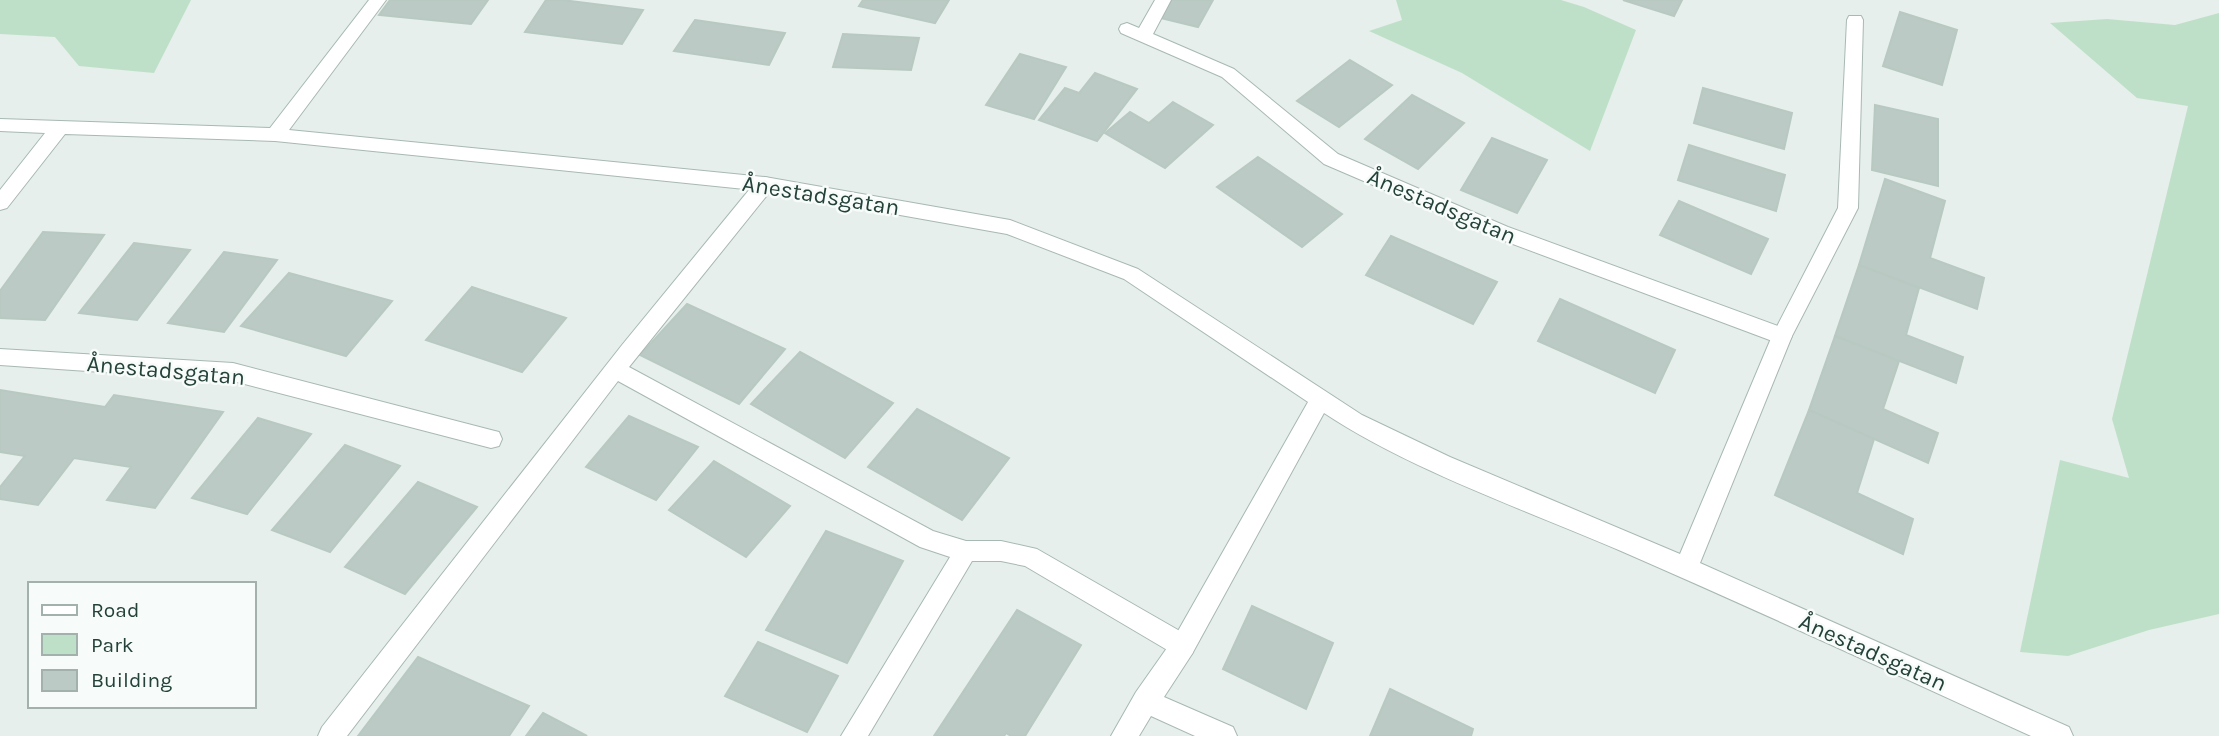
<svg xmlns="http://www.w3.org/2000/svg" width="2219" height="736" font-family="Karla,sans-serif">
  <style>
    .green { fill: #bfe0c8 }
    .building { fill: #bbcac4; stroke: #b8c9c2; stroke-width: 2 }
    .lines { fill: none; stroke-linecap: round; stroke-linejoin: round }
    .service-casing { stroke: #a8b8b2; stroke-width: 2 }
    .minor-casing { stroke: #a8b8b2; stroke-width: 2 }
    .service { fill: #fff; fill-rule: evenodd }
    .minor { fill: #fff; fill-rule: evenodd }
    .labels { text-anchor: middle; stroke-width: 5; stroke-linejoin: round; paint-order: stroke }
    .street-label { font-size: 23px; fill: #24423a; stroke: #f7fbf9 }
  </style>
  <rect width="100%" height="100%" fill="#e6efeb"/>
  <!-- green -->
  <g class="green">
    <path d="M 0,0 L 191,0 L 154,73 L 79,66 L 55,37 L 0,34 Z"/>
    <path d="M 1396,0 L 1561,0 L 1584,7 L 1636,30 L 1590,151 L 1462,73 L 1369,31 L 1402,20 Z"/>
    <path d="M 2219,13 L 2219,614 L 2149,630 L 2068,656 L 2020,652 L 2060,460 L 2129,478 L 2112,419 L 2188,106 L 2137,98 L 2050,23 L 2107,19 L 2175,25 Z"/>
  </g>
  <!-- building -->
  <g class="building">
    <path d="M 390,0 L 488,0 L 471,24 L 379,15 Z"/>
    <path d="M 546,0 L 562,0 L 643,10 L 622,44 L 525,32 Z"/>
    <path d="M 863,0 L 949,0 L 935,23 L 859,6 Z"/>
    <path d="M 1171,0 L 1213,0 L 1198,27 L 1161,18 Z"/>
    <path d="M 1623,0 L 1682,0 L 1674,16 Z"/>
    <path d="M 1900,12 L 1957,30 L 1942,85 L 1883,66 Z"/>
    <path d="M 695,20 L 785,33 L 769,65 L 674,51 Z"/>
    <path d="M 843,34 L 919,38 L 911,70 L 833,67 Z"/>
    <path d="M 1020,54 L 1066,67 L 1034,119 L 986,105 Z"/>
    <path d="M 1350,60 L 1392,85 L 1339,127 L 1297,101 Z"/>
    <path d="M 1095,73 L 1137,89 L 1097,141 L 1039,120 L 1065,88 L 1079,93 Z"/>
    <path d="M 1703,88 L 1792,113 L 1784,149 L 1694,123 Z"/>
    <path d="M 1412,95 L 1464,123 L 1418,169 L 1365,139 Z"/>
    <path d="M 1173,102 L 1213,125 L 1165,168 L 1105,133 L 1130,112 L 1149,123 Z"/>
    <path d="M 1875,105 L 1938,119 L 1938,186 L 1872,170 Z"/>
    <path d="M 1492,138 L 1547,160 L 1517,213 L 1461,190 Z"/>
    <path d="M 1689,145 L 1785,175 L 1776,211 L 1678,180 Z"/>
    <path d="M 1258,157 L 1342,214 L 1302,247 L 1217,187 Z"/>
    <path d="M 1885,179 L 1945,201 L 1930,258 L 1984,278 L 1977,309 L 1859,265 Z"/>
    <path d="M 1679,201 L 1768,239 L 1751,274 L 1660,235 Z"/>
    <path d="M 43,232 L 104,235 L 45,320 L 0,318 L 0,291 Z"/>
    <path d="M 1391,236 L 1497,282 L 1473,324 L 1366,275 Z"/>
    <path d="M 134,243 L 190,250 L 137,320 L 79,313 Z"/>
    <path d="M 224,252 L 277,260 L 224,332 L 168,323 Z"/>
    <path d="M 1859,265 L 1919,288 L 1906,335 L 1963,357 L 1956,383 L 1835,336 Z"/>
    <path d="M 289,273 L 392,301 L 346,356 L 241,326 Z"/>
    <path d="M 472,287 L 566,318 L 522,372 L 426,340 Z"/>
    <path d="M 1560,299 L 1675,350 L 1655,393 L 1538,341 Z"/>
    <path d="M 687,304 L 785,349 L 739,404 L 640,355 Z"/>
    <path d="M 1835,336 L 1899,361 L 1883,409 L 1938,433 L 1928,463 L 1809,410 Z"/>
    <path d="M 800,352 L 893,403 L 845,458 L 751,404 Z"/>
    <path d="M 0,390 L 105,407 L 114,395 L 223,412 L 155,508 L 107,500 L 131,467 L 74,458 L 38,505 L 0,499 L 0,487 L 25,456 L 0,452 Z"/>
    <path d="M 917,409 L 1009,458 L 962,520 L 868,467 Z"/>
    <path d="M 1809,410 L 1874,439 L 1857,493 L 1913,519 L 1903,554 L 1775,495 Z"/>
    <path d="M 629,416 L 698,447 L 656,500 L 586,467 Z"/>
    <path d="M 258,418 L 311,434 L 247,514 L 192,498 Z"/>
    <path d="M 345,445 L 400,466 L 330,552 L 272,530 Z"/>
    <path d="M 714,461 L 790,506 L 746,557 L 669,510 Z"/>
    <path d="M 418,482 L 477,507 L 405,594 L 345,567 Z"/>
    <path d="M 826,531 L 903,561 L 847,663 L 766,630 Z"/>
    <path d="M 1252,606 L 1333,643 L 1306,709 L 1223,669 Z"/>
    <path d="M 1017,610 L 1081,645 L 1025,736 L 1011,736 L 1006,733 L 1004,736 L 934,736 Z"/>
    <path d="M 758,642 L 838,676 L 807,732 L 725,696 Z"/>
    <path d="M 418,657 L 529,706 L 509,736 L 358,736 Z"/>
    <path d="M 1390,689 L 1473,729 L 1471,736 L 1370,736 Z"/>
    <path d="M 543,713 L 587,736 L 526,736 Z"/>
  </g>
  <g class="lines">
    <!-- service casing -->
    <g class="service-casing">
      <g id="service">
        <path d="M 1155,0 L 1171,0 L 1153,34 L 1234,69 L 1338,154 L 1508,227 L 1789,330 L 1792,336 L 1789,342 L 1782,344 L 1775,342 L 1494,237 L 1324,164 L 1222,77 L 1121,33 L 1119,29 L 1121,25 L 1127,23 L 1139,28 Z"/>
        <path d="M 765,177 L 772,179 L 774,184 L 772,189 L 629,367 L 933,531 L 966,541 L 1001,541 L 1037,549 L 1192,638 L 1195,646 L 1192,654 L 1183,658 L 1174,654 L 1025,566 L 1001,561 L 972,561 L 868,736 L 841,736 L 950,557 L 920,547 L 618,381 L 347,736 L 318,736 L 322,727 L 622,345 L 758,179 Z"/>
      </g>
    </g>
    <!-- minor casing -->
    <g class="minor-casing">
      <g id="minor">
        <path d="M 369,0 L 386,0 L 289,130 L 765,177 L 1010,220 L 1138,269 L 1362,415 L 1450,457 L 1680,554 L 1772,336 L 1838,208 L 1847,20 L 1849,16 L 1861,16 L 1863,20 L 1858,208 L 1792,336 L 1700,563 L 2069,727 L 2073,736 L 2031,736 C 1895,674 1759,611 1621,551 C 1526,510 1410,470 1324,413 L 1192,654 L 1164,697 L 1233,727 L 1237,736 L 1195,736 L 1151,716 L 1139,736 L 1111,736 L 1136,692 L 1174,638 L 1308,402 L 1124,279 L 1007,234 L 765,191 L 275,141 L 65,134 L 7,208 L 0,210 L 0,190 L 45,133 L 0,131 L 0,119 L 270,128 Z"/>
        <path d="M 0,349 L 233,363 L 491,430 L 499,432 L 502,439 L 499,446 L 491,448 L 233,381 L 0,365 Z"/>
      </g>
    </g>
    <!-- service -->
    <use href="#service" class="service"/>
    <!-- minor -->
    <use href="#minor" class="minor"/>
  </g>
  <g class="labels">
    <!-- street labels -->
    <g class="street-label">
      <text transform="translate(821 195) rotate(9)" y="8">Ånestadsgatan</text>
      <text transform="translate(1442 206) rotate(23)" y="8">Ånestadsgatan</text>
      <text transform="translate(166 370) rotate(5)" y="8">Ånestadsgatan</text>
      <text transform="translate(1873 652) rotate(24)" y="8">Ånestadsgatan</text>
    </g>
  </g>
  <!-- legend -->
  <rect x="28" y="582" width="228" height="126" fill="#f7fbf9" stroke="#a3b1ad" stroke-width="2"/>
  <rect x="42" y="605" width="35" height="10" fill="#ffffff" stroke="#a3b1ad" stroke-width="2"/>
  <text x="91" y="617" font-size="21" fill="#24423a">Road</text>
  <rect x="42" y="634" width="35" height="21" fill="#bfe0c8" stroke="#a3b1ad" stroke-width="2"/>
  <text x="91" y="652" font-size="21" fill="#24423a">Park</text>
  <rect x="42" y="670" width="35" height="21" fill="#bbcac4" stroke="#a3b1ad" stroke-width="2"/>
  <text x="91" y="687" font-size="21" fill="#24423a">Building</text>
</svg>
